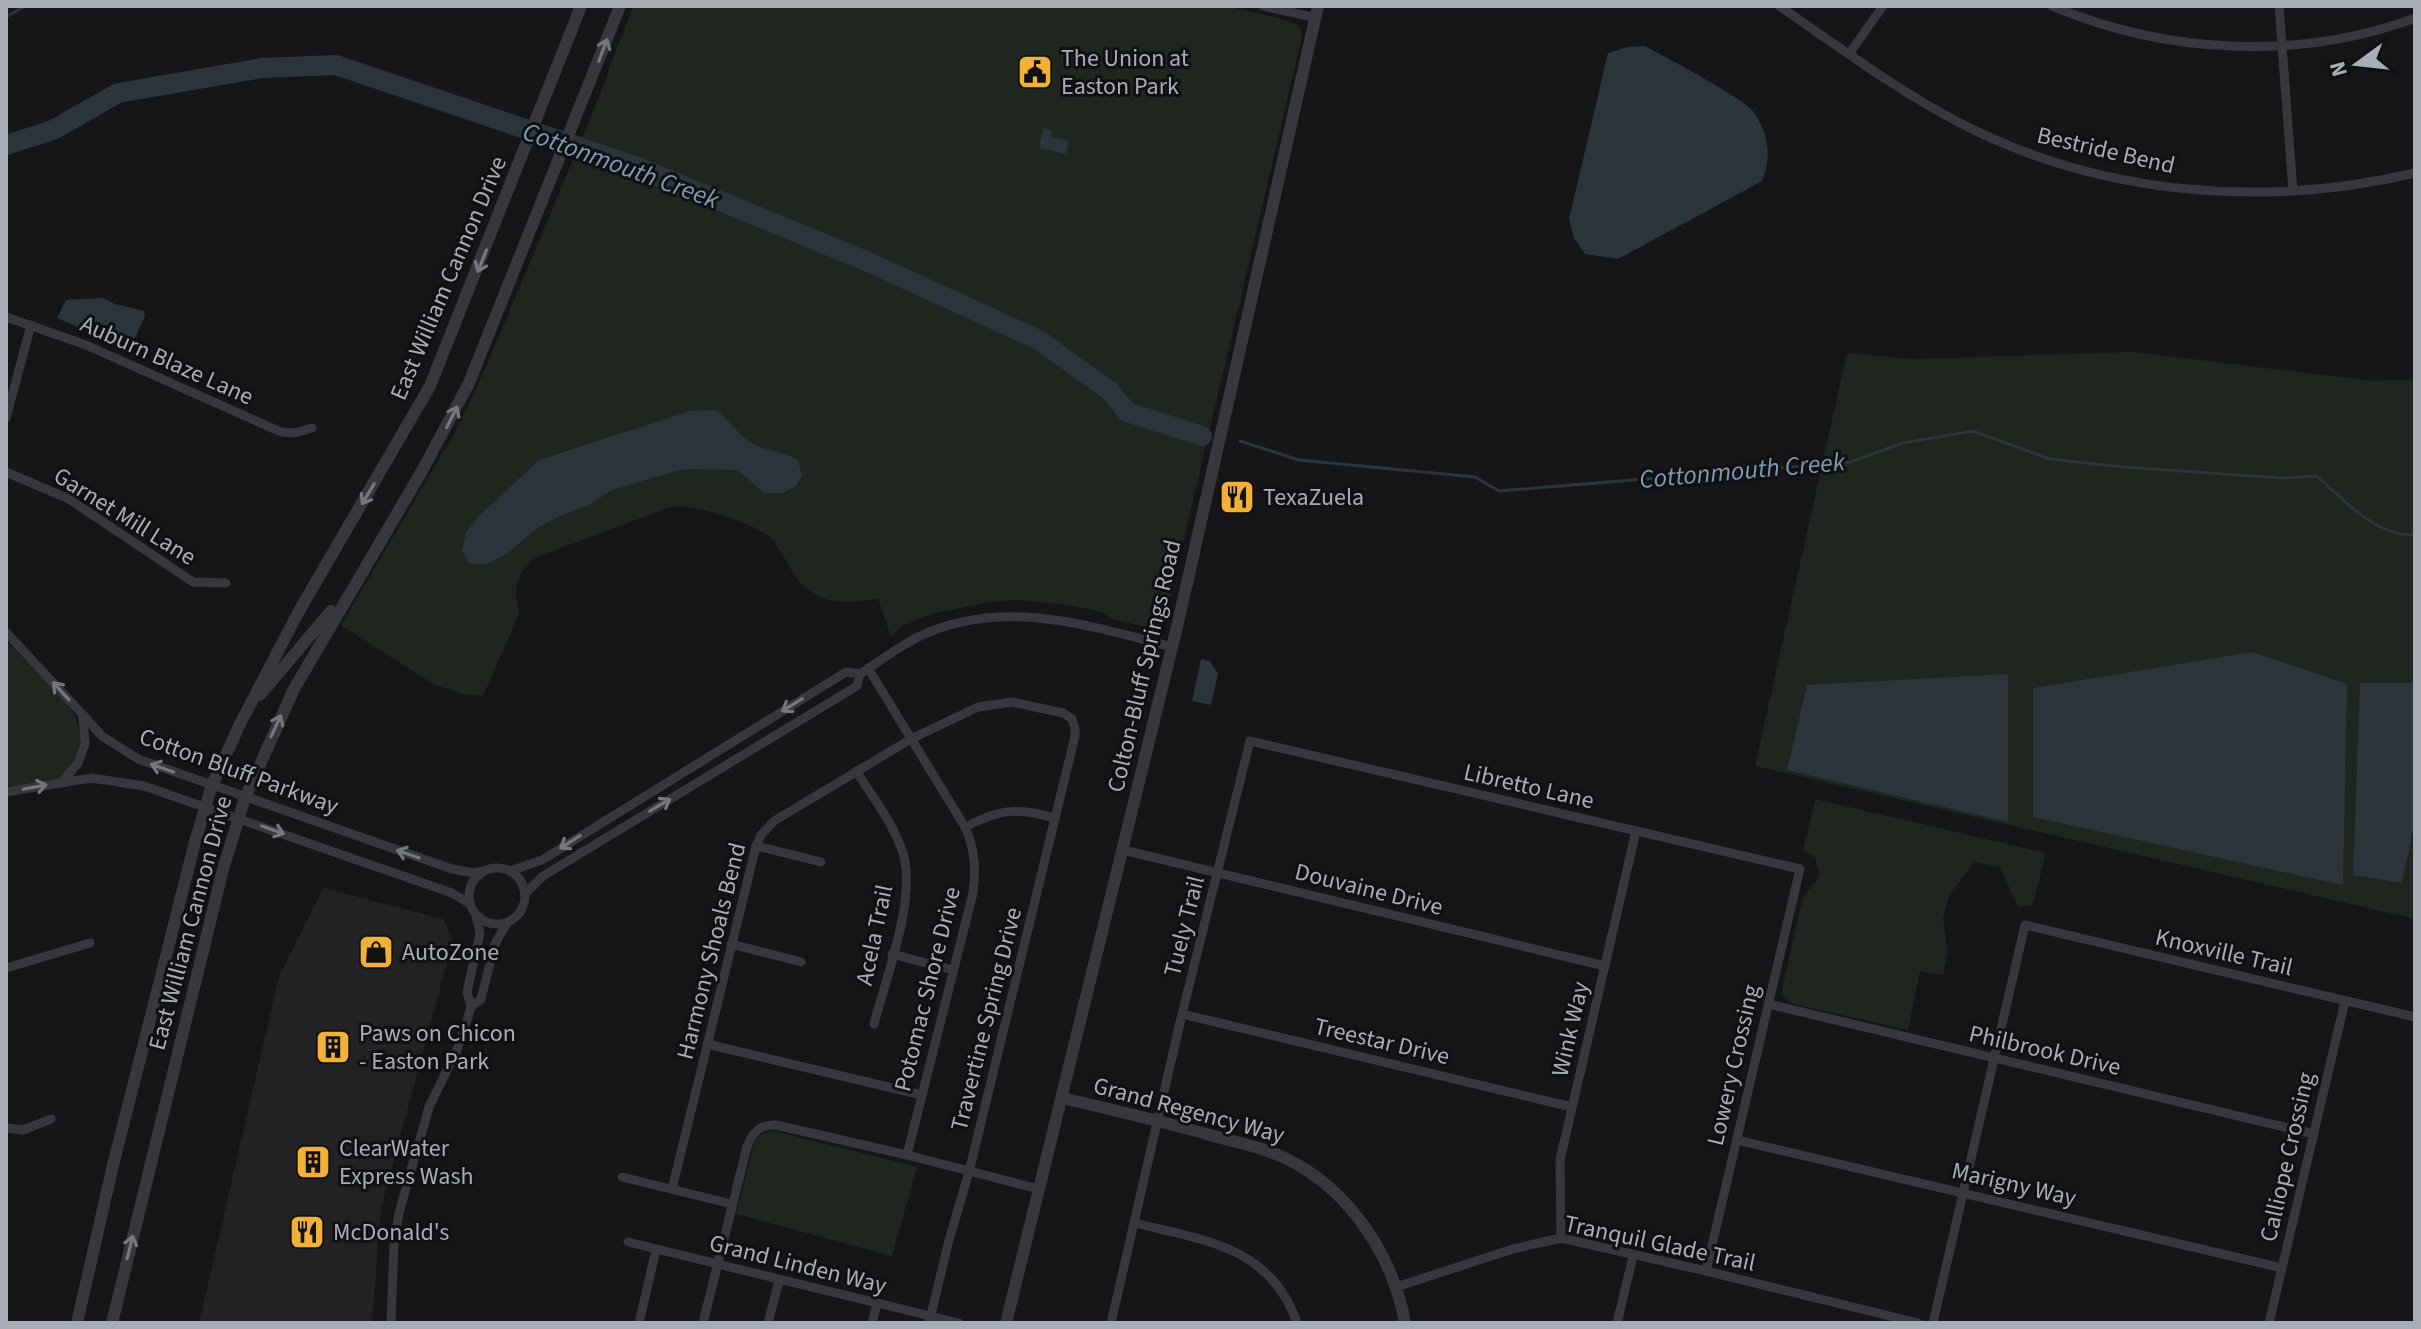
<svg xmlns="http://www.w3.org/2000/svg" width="2421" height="1329" font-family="'Source Sans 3',sans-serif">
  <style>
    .built { fill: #222225 }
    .green { fill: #1e261f }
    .water { fill: #2c353c }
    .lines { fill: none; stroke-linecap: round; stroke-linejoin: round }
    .stream { stroke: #2c353c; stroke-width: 3 }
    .river { stroke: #2c353c; stroke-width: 20 }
    .minor { stroke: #37383d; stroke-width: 9 }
    .tertiary { stroke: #37383d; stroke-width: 12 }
    .oneway { stroke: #757881 }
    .labels { text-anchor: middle; stroke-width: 6; stroke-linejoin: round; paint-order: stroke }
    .poi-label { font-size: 24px; fill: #a8adb8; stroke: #111113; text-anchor: start }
    .street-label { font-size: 24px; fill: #a8adb8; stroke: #111113 }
    .water-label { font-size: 26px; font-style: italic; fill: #7f9bb3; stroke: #111113 }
  </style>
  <rect width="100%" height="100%" fill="#161618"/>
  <!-- built -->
  <path class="built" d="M 323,888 L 443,919 L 453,940 L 381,1208 L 372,1323 L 199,1323 L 279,976 Z"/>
  <!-- green -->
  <g class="green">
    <path d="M 633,6 L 1226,6 L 1286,20 L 1299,26 L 1302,33 L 1301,41 L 1164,624 L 1154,629 L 1112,619 L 1106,613 L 1070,605 L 1017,600 L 989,602 L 932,614 L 902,626 L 891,637 L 878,598 C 849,605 818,605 798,580 C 788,567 782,550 771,538 C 758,525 702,507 684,507 C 677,506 671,508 665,509 L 534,558 L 522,571 L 517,584 L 516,593 L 519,614 L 483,696 L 463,694 L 433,684 L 341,625 L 454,434 L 487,365 L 593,112 Z"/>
    <path d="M 2133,352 L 2374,381 L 2415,379 L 2415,919 L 1755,766 L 1847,353 L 1912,359 Z"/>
    <path d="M 6,640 C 33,669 97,712 76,756 C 72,764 64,775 56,780 C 42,786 21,784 6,787 Z"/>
    <path d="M 1815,799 L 2046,853 L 2033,905 L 2018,907 L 2000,867 L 1974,862 L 1950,894 L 1943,919 L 1948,952 L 1943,975 L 1920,971 L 1908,1030 L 1790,1003 L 1781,994 L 1803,897 L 1820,876 L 1815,857 L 1803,851 Z"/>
    <path d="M 773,1131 L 917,1167 L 892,1256 L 736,1214 L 754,1143 L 761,1134 Z"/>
  </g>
  <!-- water -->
  <g class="water">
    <path d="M 1645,46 C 1665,57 1743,98 1753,111 C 1769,134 1772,156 1762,181 L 1618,259 L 1585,254 L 1574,238 L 1569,219 L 1608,53 L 1628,47 Z"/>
    <path d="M 1043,128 L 1052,130 L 1051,137 L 1069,141 L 1066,154 L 1039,148 Z"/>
    <path d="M 103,298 L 115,304 L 144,311 L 145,316 L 130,349 L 57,318 L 66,300 Z"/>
    <path d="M 717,410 C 728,419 738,434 750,442 C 763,451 782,450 798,460 L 802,476 L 796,486 L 782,493 L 764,493 L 737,470 L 689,469 L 672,472 L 612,490 L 587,506 L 560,516 L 539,527 L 505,555 L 484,565 L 469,563 L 462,551 L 466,532 L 480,515 L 539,460 L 690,411 Z"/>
    <path d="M 2252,652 L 2347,684 L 2343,885 L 2033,817 L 2033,688 Z"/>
    <path d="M 1201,659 L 1210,661 L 1218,674 L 1211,705 L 1192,701 Z"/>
    <path d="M 2008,674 L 2008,822 L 1787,770 L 1807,685 Z"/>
    <path d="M 2360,683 L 2415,683 L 2415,820 L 2402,883 L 2353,875 Z"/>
  </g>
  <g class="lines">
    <!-- stream -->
    <g class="stream">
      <path d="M 6,17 L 25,6"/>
      <path d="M 1240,441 L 1299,460 L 1475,477 L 1499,491 L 1850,462 L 1903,443 L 1973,431 L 2050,459 L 2123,467 L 2281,478 L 2317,476 C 2344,500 2376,537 2415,535"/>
    </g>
    <!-- river -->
    <path class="river" d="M 6,145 L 53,130 L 118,93 L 262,68 L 336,65 L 635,166 L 866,261 L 1039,340 L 1110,391 L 1127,412 L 1202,436"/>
    <!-- minor -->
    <g class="minor">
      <path d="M 1263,6 L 1317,18"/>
      <path d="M 1779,6 C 1838,46 1895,89 1958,122 C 2098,195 2262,209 2415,173"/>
      <path d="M 2052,6 C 2166,54 2299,61 2415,18"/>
      <path d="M 2279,6 L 2293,191"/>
      <path d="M 1849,54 L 1883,6"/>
      <path d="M 6,317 L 86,345 L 281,432 L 295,433 L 312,428"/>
      <path d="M 6,418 L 31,325"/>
      <path d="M 6,472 L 69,499 L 193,582 L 226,583"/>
      <path d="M 6,632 L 83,715 L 85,744 L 78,763 L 63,781"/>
      <path d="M 868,668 L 965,827 C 975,849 976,869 973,893 L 907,1155"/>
      <path d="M 83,715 L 102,736 L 138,759 L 452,869 L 474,873 L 483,871"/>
      <path d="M 856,771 C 873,797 893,823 903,853 C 917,897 886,978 874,1024"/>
      <path d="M 6,792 L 91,778 L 144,786 L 452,893 L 470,904"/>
      <path d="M 965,827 C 1001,809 1016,807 1055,818"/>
      <path d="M 756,846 L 821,862"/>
      <path d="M 1123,850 L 1605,966"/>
      <circle cx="497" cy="896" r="28"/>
      <path d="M 510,871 L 542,860 L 846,672 L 860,674 C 879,662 898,647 918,637 C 1001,597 1088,625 1172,647"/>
      <path d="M 525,894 L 543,876 L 857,686 L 860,674"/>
      <path d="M 731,944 L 801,962"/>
      <path d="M 892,954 L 953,970"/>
      <path d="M 6,968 L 90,943"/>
      <path d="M 1768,1004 L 2314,1134"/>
      <path d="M 471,1007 L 481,999 L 495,944 L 507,923"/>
      <path d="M 1182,1014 L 1572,1107"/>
      <path d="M 707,1044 L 922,1095"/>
      <path d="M 6,1128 L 23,1130 L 51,1119"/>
      <path d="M 1737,1140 L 2282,1268"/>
      <path d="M 622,1177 L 732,1204"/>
      <path d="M 672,1189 L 756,846 L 761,835 L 774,821 L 911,739 L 978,707 L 1012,702 L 1063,713 L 1072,719 L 1075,728 L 1075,736 L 969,1172 L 949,1240 L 929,1323"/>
      <path d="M 1135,1223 C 1203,1240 1271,1246 1297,1323"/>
      <path d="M 1561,1238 L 1560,1160 L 1636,831"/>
      <path d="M 628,1242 L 959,1323"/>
      <path d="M 1396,1287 L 1513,1249 L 1561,1238 L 1706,1271 L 1918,1323"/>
      <path d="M 391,1323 L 394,1244 L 399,1213 L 429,1107 L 457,1050 L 468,1017 L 471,1007 L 467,992 L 480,933 L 476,916"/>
      <path d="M 639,1323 L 656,1250"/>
      <path d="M 703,1323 L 747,1147 C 752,1133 760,1124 776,1125 L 907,1155 L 1039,1189"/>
      <path d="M 768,1323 L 779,1281"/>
      <path d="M 872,1323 L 877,1304"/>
      <path d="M 1111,1323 L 1182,1014 L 1250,741 L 1800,869 L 1706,1271"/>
      <path d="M 1617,1323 L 1633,1256"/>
      <path d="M 1933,1323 L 2025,925 L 2415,1017"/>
      <path d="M 2269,1323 L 2345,1001"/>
    </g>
    <!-- tertiary -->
    <g class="tertiary">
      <path d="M 260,695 L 331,611"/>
      <path d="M 1062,1098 C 1114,1110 1166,1122 1217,1137 C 1240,1143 1265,1148 1287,1159 C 1350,1190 1393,1256 1405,1323"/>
      <path d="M 77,1323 L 113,1165 L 195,842 L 212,785 L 240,724 L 299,611 L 430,386 L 581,6"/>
      <path d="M 112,1323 L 223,869 L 245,798 L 294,689 L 422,471 L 469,383 L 620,6"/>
      <path d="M 1006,1323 L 1177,627 L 1318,6"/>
    </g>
  </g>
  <!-- one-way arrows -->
  <defs><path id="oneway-shaft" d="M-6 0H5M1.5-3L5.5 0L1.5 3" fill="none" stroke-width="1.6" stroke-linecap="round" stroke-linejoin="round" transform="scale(2)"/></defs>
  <g class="oneway">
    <use href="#oneway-shaft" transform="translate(603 50) rotate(-69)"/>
    <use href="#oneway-shaft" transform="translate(482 261) rotate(112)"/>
    <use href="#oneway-shaft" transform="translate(452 417) rotate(-63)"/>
    <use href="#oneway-shaft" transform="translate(368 494) rotate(121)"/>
    <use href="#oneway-shaft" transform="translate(61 691) rotate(-132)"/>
    <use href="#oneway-shaft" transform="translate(792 705) rotate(148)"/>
    <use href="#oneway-shaft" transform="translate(276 726) rotate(-65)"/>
    <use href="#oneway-shaft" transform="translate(162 768) rotate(-161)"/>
    <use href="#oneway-shaft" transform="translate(35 787) rotate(-11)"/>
    <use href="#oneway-shaft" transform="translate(660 805) rotate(-31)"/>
    <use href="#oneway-shaft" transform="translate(273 830) rotate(19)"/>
    <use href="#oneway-shaft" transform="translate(570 842) rotate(148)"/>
    <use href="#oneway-shaft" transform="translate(408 854) rotate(-161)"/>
    <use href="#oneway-shaft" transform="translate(130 1247) rotate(-76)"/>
  </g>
  <!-- icons -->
  <defs>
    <g id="civic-square" transform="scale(1.8)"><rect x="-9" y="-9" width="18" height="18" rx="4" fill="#f2b134" stroke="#111113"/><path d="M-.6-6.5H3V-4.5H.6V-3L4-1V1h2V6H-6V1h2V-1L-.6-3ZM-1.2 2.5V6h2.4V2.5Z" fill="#111"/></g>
    <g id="restaurant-square" transform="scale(1.8)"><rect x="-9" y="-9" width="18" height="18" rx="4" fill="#f2b134" stroke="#111113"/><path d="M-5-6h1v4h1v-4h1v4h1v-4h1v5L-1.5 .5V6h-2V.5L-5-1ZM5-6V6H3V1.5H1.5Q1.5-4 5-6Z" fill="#111"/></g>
    <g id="shop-square" transform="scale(1.8)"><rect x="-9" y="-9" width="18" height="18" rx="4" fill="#f2b134" stroke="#111113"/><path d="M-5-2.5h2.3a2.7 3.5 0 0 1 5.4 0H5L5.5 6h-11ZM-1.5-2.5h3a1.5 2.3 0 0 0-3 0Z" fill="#111"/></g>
    <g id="building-square" transform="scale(1.8)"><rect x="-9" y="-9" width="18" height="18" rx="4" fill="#f2b134" stroke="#111113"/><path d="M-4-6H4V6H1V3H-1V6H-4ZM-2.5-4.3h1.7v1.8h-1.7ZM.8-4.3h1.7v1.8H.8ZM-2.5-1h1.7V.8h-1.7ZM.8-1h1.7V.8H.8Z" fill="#111"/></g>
  </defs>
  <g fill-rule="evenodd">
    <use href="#civic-square" x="1035" y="72"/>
    <use href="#restaurant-square" x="1237" y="497"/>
    <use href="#shop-square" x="376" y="952"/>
    <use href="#building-square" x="333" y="1047"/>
    <use href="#building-square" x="313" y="1162"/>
    <use href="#restaurant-square" x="307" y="1232"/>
  </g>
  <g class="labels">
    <!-- poi labels -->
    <g class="poi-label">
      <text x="1061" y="66">The Union at<tspan x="1061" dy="28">Easton Park</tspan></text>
      <text x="1263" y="505">TexaZuela</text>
      <text x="402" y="960">AutoZone</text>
      <text x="359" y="1041">Paws on Chicon<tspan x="359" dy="28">- Easton Park</tspan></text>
      <text x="339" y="1156">ClearWater<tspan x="339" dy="28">Express Wash</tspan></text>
      <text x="333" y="1240">McDonald's</text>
    </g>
    <!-- street labels -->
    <g class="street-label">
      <text transform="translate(2106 150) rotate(13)" y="8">Bestride Bend</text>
      <text transform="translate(448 278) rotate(-67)" y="8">East William Cannon Drive</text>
      <text transform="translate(167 360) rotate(24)" y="8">Auburn Blaze Lane</text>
      <text transform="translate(125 516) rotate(32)" y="8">Garnet Mill Lane</text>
      <text transform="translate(1144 666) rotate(-77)" y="8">Colton-Bluff Springs Road</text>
      <text transform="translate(239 771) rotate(20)" y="8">Cotton Bluff Parkway</text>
      <text transform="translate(1529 786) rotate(13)" y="8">Libretto Lane</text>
      <text transform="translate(1369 889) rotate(14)" y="8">Douvaine Drive</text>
      <text transform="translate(190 923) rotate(-75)" y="8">East William Cannon Drive</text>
      <text transform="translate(1184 926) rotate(-76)" y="8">Tuely Trail</text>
      <text transform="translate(874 935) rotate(-78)" y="8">Acela Trail</text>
      <text transform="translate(711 951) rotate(-76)" y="8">Harmony Shoals Bend</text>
      <text transform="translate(2224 952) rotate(13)" y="8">Knoxville Trail</text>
      <text transform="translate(927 989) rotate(-76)" y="8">Potomac Shore Drive</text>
      <text transform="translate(986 1019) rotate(-76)" y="8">Travertine Spring Drive</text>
      <text transform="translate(1570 1029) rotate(-77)" y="8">Wink Way</text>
      <text transform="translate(1382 1041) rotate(13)" y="8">Treestar Drive</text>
      <text transform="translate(2045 1050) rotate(13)" y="8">Philbrook Drive</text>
      <text transform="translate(1733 1065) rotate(-77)" y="8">Lowery Crossing</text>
      <text transform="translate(1189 1110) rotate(15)" y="8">Grand Regency Way</text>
      <text transform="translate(2287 1157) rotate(-77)" y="8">Calliope Crossing</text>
      <text transform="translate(2014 1184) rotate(13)" y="8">Marigny Way</text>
      <text transform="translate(1660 1243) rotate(12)" y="8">Tranquil Glade Trail</text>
      <text transform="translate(798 1264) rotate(14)" y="8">Grand Linden Way</text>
    </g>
    <!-- water labels -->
    <g class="water-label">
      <text transform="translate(621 165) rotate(20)" y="9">Cottonmouth Creek</text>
      <text transform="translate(1742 470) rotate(-5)" y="9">Cottonmouth Creek</text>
    </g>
  </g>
  <!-- border -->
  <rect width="2421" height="1329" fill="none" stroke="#a8adb8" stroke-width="16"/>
  <!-- north arrow -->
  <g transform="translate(2357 64) rotate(255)" stroke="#111113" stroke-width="6" paint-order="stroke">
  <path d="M0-6L14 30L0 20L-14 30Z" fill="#a8adb8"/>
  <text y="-12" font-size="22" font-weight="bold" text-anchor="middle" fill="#a8adb8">N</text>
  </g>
</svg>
